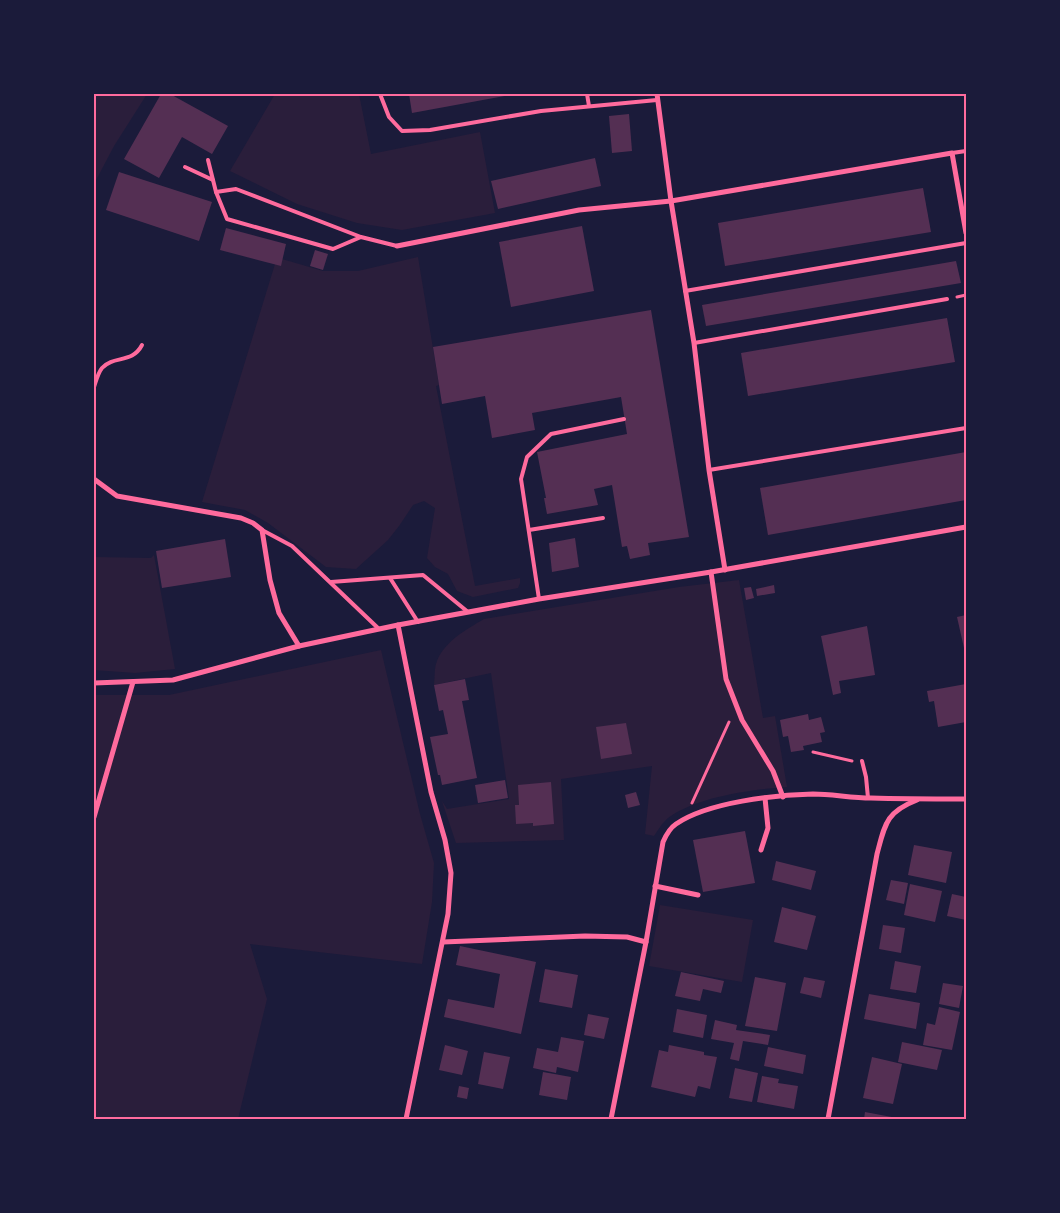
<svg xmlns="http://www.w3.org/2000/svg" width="1060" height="1213" font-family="'Public Sans',sans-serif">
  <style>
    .green { fill: #2a1e3b }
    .building { fill: #542f53 }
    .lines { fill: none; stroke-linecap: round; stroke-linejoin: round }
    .path { stroke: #ff6b9d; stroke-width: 3 }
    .service { stroke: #ff6b9d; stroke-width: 4 }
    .minor { stroke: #ff6b9d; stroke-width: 5 }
    .neatline { fill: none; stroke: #ff6b9d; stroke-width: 2 }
  </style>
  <rect width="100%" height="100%" fill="#1b1b3a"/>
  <!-- green -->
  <g class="green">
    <path d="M 94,94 L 147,94 L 114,146 L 94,184 Z"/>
    <path d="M 275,94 L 359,94 L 371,154 L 480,132 L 495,213 L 402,230 L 357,223 L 297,204 L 230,171 Z"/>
    <path d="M 418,257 L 439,385 L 436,386 L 475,586 L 520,578 L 520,583 L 518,588 L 473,597 L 457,591 L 448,574 L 435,567 L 427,558 L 435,508 L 424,501 L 413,505 L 399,526 L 388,540 L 356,569 L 326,567 L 268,523 L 245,510 L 202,502 L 275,264 L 282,259 L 323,271 L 358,271 Z"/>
    <path d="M 154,555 L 175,669 L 135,673 L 94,670 L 94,557 L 151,558 Z"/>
    <path d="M 739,580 L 763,718 L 775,716 L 787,787 C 753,789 696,797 668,818 C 663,822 658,830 654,836 L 645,834 L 652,766 L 561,779 L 564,840 L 456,843 L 442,801 L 447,809 L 509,799 L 491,673 L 434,685 C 435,677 434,668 437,661 C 445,641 467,629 484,619 L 679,587 Z"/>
    <path d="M 381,650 L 420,814 L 434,863 L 432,902 L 422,964 L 250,944 L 267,999 L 238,1119 L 94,1119 L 94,695 L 169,695 Z"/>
    <path d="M 660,905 L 753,920 L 742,982 L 649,966 Z"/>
  </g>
  <!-- building -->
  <g class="building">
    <path d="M 161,94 L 170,94 L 228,126 L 212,154 L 182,137 L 159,178 L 124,159 Z"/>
    <path d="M 409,94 L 510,94 L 510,95 L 412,113 Z"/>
    <path d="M 629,114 L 632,151 L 612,153 L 609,116 Z"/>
    <path d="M 595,158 L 601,186 L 498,209 L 491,181 Z"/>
    <path d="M 119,172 L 212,202 L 199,241 L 106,210 Z"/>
    <path d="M 923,188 L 931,232 L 725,266 L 718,223 Z"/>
    <path d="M 582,226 L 594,291 L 511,307 L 499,242 Z"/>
    <path d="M 226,228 L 286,244 L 281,266 L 220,250 Z"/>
    <path d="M 315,250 L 328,254 L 323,270 L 310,266 Z"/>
    <path d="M 956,261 L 961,283 L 706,326 L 702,305 Z"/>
    <path d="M 651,310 L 689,537 L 648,543 L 650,555 L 630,559 L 627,546 L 622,547 L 612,485 L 594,489 L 598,505 L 547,514 L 544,498 L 546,498 L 537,452 L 627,434 L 621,397 L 532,413 L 535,430 L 492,438 L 485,396 L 442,404 L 433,347 Z"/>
    <path d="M 947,318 L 955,362 L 748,396 L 741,353 Z"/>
    <path d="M 966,452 L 966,500 L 768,535 L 760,488 Z"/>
    <path d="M 575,538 L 579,567 L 552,572 L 549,543 Z"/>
    <path d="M 225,539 L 231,577 L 162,588 L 156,551 Z"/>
    <path d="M 774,585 L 775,593 L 757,596 L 756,589 Z"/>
    <path d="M 751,587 L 754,598 L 746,600 L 744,588 Z"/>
    <path d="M 966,615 L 966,648 L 964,648 L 957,617 Z"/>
    <path d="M 867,626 L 875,675 L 839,681 L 841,693 L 833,695 L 821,636 Z"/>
    <path d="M 465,679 L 469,700 L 462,701 L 477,778 L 442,785 L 440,775 L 438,775 L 430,737 L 448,734 L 443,710 L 439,711 L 434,685 Z"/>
    <path d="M 966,684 L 966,722 L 938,727 L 934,701 L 929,702 L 927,691 Z"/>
    <path d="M 808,714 L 809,720 L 821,717 L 825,732 L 820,733 L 822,742 L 803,746 L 804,750 L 791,752 L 788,736 L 783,737 L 780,720 Z"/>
    <path d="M 626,723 L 632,754 L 601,759 L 596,727 Z"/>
    <path d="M 505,780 L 508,798 L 478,803 L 475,785 Z"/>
    <path d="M 551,782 L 554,824 L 533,826 L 533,823 L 516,824 L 515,805 L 519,805 L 518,785 Z"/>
    <path d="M 636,792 L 640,805 L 628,808 L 625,795 Z"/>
    <path d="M 745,831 L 755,883 L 703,892 L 693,840 Z"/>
    <path d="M 914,845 L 952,852 L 946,883 L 908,875 Z"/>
    <path d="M 776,861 L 816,871 L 811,890 L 772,880 Z"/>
    <path d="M 891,880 L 908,883 L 904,904 L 886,900 Z"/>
    <path d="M 910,884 L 942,891 L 935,922 L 904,915 Z"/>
    <path d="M 952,894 L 966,897 L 966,920 L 947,916 Z"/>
    <path d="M 782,907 L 816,916 L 807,950 L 774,942 Z"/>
    <path d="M 883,925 L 905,928 L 901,953 L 879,949 Z"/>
    <path d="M 460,946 L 536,962 L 521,1034 L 444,1017 L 448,999 L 494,1008 L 500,974 L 456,965 Z"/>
    <path d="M 895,961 L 921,966 L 916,993 L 890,989 Z"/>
    <path d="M 545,969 L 578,975 L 572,1008 L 539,1002 Z"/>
    <path d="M 681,972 L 724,981 L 721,993 L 703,989 L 700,1001 L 675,996 Z"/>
    <path d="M 755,977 L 786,983 L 777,1031 L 745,1026 Z"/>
    <path d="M 804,977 L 825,981 L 821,998 L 800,993 Z"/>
    <path d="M 943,983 L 963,986 L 959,1008 L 939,1004 Z"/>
    <path d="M 869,994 L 920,1003 L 916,1029 L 864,1019 Z"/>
    <path d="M 939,1007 L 960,1012 L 952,1050 L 923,1045 L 927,1023 L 935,1025 Z"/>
    <path d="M 677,1009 L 707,1015 L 703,1038 L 673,1032 Z"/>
    <path d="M 588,1014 L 609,1018 L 604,1039 L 584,1035 Z"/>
    <path d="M 715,1020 L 737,1025 L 736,1030 L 770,1035 L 768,1045 L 743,1041 L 739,1061 L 730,1059 L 734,1043 L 711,1039 Z"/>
    <path d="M 561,1037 L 584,1041 L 578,1072 L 557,1067 L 556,1073 L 533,1068 L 537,1048 L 558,1052 Z"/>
    <path d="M 902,1042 L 942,1050 L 937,1070 L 898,1062 Z"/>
    <path d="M 445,1045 L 468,1051 L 462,1075 L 439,1070 Z"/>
    <path d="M 669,1045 L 704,1052 L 704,1055 L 717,1057 L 710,1089 L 698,1086 L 695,1097 L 651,1087 L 659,1050 L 668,1052 Z"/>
    <path d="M 768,1047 L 806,1055 L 803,1074 L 764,1066 Z"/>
    <path d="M 484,1052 L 510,1057 L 503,1089 L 478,1084 Z"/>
    <path d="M 872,1057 L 902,1064 L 893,1104 L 863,1098 Z"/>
    <path d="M 735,1068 L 758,1073 L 752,1102 L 729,1098 Z"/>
    <path d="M 543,1072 L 571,1077 L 567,1100 L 539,1095 Z"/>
    <path d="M 762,1076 L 779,1079 L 778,1083 L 798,1086 L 794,1109 L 757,1102 Z"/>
    <path d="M 459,1086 L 469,1088 L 467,1099 L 457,1097 Z"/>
    <path d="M 865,1112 L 897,1118 L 897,1119 L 864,1119 Z"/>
  </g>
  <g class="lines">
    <!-- path -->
    <g class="path">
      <path d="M 957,297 L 966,295"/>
      <path d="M 813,752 L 852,761"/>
      <path d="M 692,803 L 729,722"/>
    </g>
    <!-- service -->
    <g class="service">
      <path d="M 380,94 L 389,117 L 402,131 L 430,130 L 541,111 L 657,100"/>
      <path d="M 587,94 L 589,106"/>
      <path d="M 952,153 L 966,151"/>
      <path d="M 208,160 L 216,192"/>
      <path d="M 185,167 L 213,180"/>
      <path d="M 361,237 L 333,249 L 227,219 L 216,192 L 236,189 L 361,237 L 397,246"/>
      <path d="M 685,291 L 966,243"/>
      <path d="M 694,343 L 947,299"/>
      <path d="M 94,387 C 96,381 98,373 102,368 C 114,355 132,364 142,345"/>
      <path d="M 709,470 L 966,428"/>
      <path d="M 262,530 L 292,546 L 379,629"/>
      <path d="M 529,530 L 603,518"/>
      <path d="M 390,578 L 418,622"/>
      <path d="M 331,582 L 423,575 L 468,612"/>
      <path d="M 539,599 L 521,479 L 527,457 L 551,434 L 624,419"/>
      <path d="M 862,761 L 866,777 L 868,798"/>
    </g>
    <!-- minor -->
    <g class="minor">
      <path d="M 657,94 L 671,201 L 694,343 L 709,470 L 725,570"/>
      <path d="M 397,246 L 579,210 L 671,201 L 952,153 L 966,233"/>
      <path d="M 94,479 L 117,496 L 241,518 L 253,523 L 262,530 L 270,580 L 279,613 L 299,646"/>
      <path d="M 711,572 L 726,679 L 742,720 L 773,771 L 783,797"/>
      <path d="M 398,625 L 431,792 L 445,840 L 451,873 L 448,914 L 406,1119"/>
      <path d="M 94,683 L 173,680 L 299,646 L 398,625 L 539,599 L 711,572 L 966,527"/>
      <path d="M 94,817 L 133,682"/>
      <path d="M 761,850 L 768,828 L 765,798"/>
      <path d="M 655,886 L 698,895"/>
      <path d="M 443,942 L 585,936 L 627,937 L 646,942"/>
      <path d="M 611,1119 L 646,942 L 663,842 C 666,835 670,828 676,824 C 708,802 775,795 813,794 C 832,794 851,798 871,798 C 902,799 934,799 966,799"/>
      <path d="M 828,1119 L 877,854 C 885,824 886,812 917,800"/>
    </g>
  </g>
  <!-- border -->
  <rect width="1060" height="1213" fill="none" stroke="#1b1b3a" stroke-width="190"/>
  <rect x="95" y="95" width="870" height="1023" class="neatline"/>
</svg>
